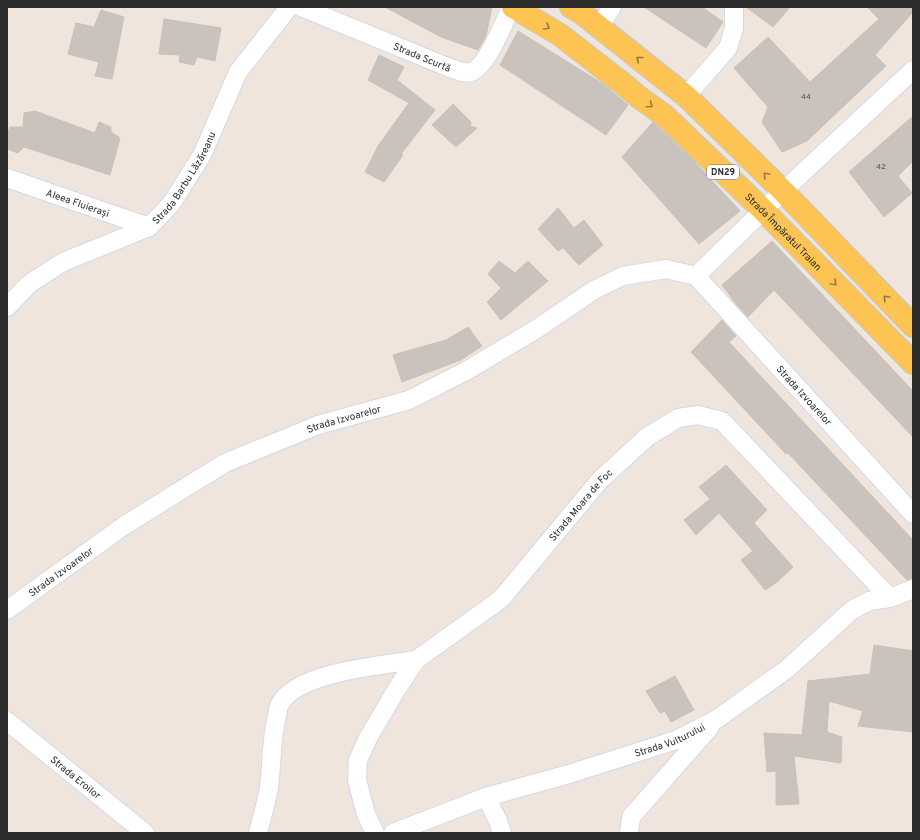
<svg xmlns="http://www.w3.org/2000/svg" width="920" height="840" font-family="Overpass,sans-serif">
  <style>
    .building { fill: #cac2bc; stroke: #cac1b6 }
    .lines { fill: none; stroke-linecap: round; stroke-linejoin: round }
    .minor-casing { stroke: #d2d8e6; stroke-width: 20 }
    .primary-casing { stroke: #c8c8c8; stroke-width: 24 }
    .minor { stroke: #fff; stroke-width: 18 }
    .primary { stroke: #fdc454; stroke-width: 22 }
    .oneway { stroke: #947840 }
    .labels { text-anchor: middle; stroke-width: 3; stroke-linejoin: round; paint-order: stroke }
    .number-label { font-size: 8px; fill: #545250 }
    .shield { fill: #fff; stroke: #6b6b6b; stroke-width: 1 }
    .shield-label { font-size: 9px; font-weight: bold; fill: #2c2c2c }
    .street-label { font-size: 10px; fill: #2c2c2c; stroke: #fff }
  </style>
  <rect width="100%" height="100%" fill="#efe5dd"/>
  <!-- building -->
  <g class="building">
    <path d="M 385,7 L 492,7 L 486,36 L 478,50 L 441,37 Z"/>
    <path d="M 644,7 L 702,7 L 723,22 L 706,48 Z"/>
    <path d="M 746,7 L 790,7 L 773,27 Z"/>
    <path d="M 867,7 L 913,7 L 913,12 L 875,55 L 886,66 L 807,141 L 782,152 L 762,122 L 768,107 L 734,68 L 768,37 L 810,82 L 879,19 Z"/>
    <path d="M 101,10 L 124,17 L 112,79 L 95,76 L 99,62 L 68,54 L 76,23 L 94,27 Z"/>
    <path d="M 164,19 L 221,28 L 215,61 L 197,57 L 194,65 L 179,62 L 180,55 L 159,54 Z"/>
    <path d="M 518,31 L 603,84 L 628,105 L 606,135 L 500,65 Z"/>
    <path d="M 379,55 L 404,67 L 397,80 L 435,110 L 401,154 L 403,155 L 384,182 L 365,172 L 378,146 L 409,103 L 368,80 Z"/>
    <path d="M 453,104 L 471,122 L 470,126 L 477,128 L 456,147 L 432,125 Z"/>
    <path d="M 35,111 L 95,133 L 99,122 L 111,127 L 111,132 L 120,138 L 110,175 L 24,147 L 18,153 L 7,149 L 7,134 L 10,127 L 23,127 L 24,113 Z"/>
    <path d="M 913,116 L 913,161 L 898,176 L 912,193 L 884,217 L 849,172 Z"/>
    <path d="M 653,122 L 691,158 L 740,211 L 699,244 L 622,157 Z"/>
    <path d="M 558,208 L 574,228 L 584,220 L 603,245 L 579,265 L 563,248 L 558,251 L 538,229 Z"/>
    <path d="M 772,241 L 913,391 L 913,437 L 774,290 L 748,317 L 737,305 L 722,285 Z"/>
    <path d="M 499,261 L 515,273 L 528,261 L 548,281 L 501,320 L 487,302 L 501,288 L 488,274 Z"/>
    <path d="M 722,320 L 736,336 L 729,342 L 913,540 L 913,579 L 907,580 L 788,453 L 786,454 L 691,352 Z"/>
    <path d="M 468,327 L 482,346 L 461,360 L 402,382 L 393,355 L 446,340 Z"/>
    <path d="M 726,465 L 767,510 L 754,523 L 793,567 L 777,582 L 765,590 L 741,560 L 753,551 L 719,513 L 696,535 L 684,520 L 710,499 L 699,487 Z"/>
    <path d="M 874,645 L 913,651 L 913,732 L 858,726 L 863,711 L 829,701 L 827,732 L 842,737 L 841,763 L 794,756 L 799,804 L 776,805 L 776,771 L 767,772 L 764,733 L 802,735 L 808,681 L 870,674 Z"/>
    <path d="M 675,676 L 694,710 L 671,722 L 665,711 L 660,713 L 646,691 Z"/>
  </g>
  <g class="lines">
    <!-- minor casing -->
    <g class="minor-casing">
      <g id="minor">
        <path id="s1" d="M 301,7 L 450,68 C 457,70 464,74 471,72 C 486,68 505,21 511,7"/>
        <path d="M 599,27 L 612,7"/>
        <path d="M 686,96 L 728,48 L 734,28 L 734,7"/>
        <path id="s2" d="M 7,178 L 149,227"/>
        <path id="s3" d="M 696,276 L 913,514"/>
        <path id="s4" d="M 7,307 L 29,284 L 63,262 L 149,227 L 171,204 L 202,155 L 238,72 L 289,7"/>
        <path id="s5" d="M 7,610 L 125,525 L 225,463 L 318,425 L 409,400 L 466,371 L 538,328 L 594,290 L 623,276 L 666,269 L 696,276 L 783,191 L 913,70"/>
        <path id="s6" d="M 7,721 L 145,833"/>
        <path d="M 486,797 L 498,821 L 502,833"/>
        <path d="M 258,833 C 262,818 266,803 269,788 C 272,764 271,739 277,716 C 278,712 278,707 280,704 C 297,672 383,665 416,660"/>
        <path id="s7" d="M 375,833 L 366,814 L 357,780 L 358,760 L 368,738 L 398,687 L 416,660 L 501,599 L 600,480 L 647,437 L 678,418 L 698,415 L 722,421 L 890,598"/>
        <path id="s8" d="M 393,833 L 486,797 L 569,774 L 676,740 L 717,719 L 787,669 L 852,610 L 869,601 L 890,598 L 913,589"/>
        <path d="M 629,833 L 631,817 L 710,727"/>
      </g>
    </g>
    <!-- primary casing -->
    <g class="primary-casing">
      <g id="primary">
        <path id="s9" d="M 513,7 L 559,34 L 622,83 L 640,98 L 664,115 L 763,210 L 913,363"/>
        <path d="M 571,7 L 583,14 L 686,96 L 783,191 L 913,326"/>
      </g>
    </g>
    <!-- minor -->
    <use href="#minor" class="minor"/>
    <!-- primary -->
    <use href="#primary" class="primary"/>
  </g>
  <!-- one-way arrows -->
  <defs><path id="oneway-chevron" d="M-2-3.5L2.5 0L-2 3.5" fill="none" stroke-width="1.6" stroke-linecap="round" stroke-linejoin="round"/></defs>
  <g class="oneway">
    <use href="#oneway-chevron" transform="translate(547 27) rotate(31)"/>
    <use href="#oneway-chevron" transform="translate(639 59) rotate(-141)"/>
    <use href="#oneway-chevron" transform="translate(650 105) rotate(35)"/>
    <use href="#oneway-chevron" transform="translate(766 175) rotate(-135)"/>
    <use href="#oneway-chevron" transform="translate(834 283) rotate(45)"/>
    <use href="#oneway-chevron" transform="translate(886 298) rotate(-134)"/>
  </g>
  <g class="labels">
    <!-- number labels -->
    <g class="number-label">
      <text x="806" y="99">44</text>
      <text x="881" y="169">42</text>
    </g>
    <!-- shield labels -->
    <rect class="shield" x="707" y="165" width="32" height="14" rx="3"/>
    <g class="shield-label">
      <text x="723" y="175">DN29</text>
    </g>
    <!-- street labels -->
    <g class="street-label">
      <text dy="4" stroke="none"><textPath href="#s1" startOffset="131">Strada Scurtă</textPath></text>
      <text dy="4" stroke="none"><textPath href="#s4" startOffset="226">Strada Barbu Lăzăreanu</textPath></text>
      <text dy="4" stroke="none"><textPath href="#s2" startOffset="75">Aleea Fluierași</textPath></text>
      <text dy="4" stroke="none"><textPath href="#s9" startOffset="353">Strada Împăratul Traian</textPath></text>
      <text dy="4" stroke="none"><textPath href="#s3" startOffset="161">Strada Izvoarelor</textPath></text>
      <text dy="4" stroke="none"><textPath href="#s5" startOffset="390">Strada Izvoarelor</textPath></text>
      <text dy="4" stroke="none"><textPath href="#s7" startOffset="420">Strada Moara de Foc</textPath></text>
      <text dy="4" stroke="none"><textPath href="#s5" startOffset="66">Strada Izvoarelor</textPath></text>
      <text dy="4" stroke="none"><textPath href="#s8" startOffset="292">Strada Vulturului</textPath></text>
      <text dy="4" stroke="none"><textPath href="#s6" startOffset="89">Strada Eroilor</textPath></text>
    </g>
  </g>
  <!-- border -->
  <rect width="920" height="840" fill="none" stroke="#2c2c2c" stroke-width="16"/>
</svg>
